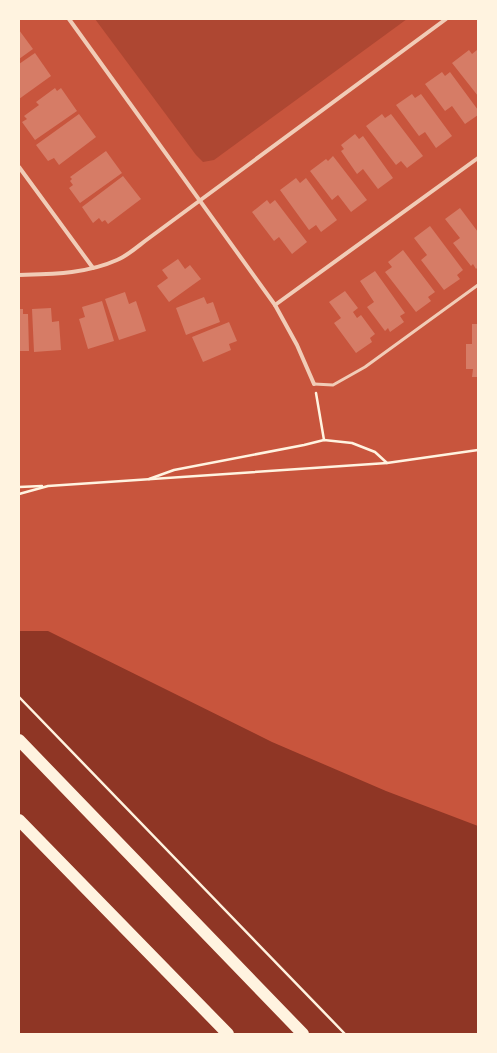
<svg xmlns="http://www.w3.org/2000/svg" width="497" height="1053" font-family="Merriweather,serif">
  <style>
    .green { fill: #ae4732 }
    .water { fill: #8f3625 }
    .building { fill: #d67c66 }
    .lines { fill: none; stroke-linecap: round; stroke-linejoin: round }
    .path { stroke: #fff3e0; stroke-width: 2.5 }
    .service { stroke: #f1ccb7; stroke-width: 3 }
    .minor { stroke: #f1ccb7; stroke-width: 4 }
    .motorway { stroke: #fff3e0; stroke-width: 12 }
  </style>
  <rect width="100%" height="100%" fill="#c8553d"/>
  <!-- green -->
  <path class="green" d="M 95,19 L 407,19 L 214,160 L 203,162 L 196,155 Z"/>
  <!-- water -->
  <path class="water" d="M 19,631 L 48,631 L 272,742 L 386,791 L 478,826 L 478,1034 L 19,1034 Z"/>
  <!-- building -->
  <g class="building">
    <path d="M 19,30 L 33,49 L 19,59 Z"/>
    <path d="M 469,50 L 472,54 L 477,50 L 478,52 L 478,96 L 452,63 Z"/>
    <path d="M 35,53 L 51,76 L 19,99 L 19,64 Z"/>
    <path d="M 442,72 L 445,76 L 450,72 L 478,110 L 478,115 L 465,124 L 452,106 L 445,111 L 425,84 Z"/>
    <path d="M 55,88 L 57,91 L 61,88 L 77,111 L 35,140 L 22,122 L 27,119 L 24,116 L 39,105 L 36,102 Z"/>
    <path d="M 412,94 L 415,98 L 421,94 L 452,136 L 436,148 L 425,132 L 419,136 L 396,105 Z"/>
    <path d="M 79,114 L 96,137 L 59,165 L 54,158 L 48,161 L 36,145 Z"/>
    <path d="M 382,114 L 385,118 L 391,114 L 423,156 L 407,168 L 401,161 L 396,165 L 366,126 Z"/>
    <path d="M 355,134 L 359,139 L 363,136 L 393,178 L 378,189 L 363,169 L 357,174 L 341,151 L 344,149 L 341,145 Z"/>
    <path d="M 106,151 L 122,173 L 80,203 L 69,188 L 73,185 L 70,181 L 72,179 L 70,177 Z"/>
    <path d="M 333,156 L 367,200 L 351,212 L 338,195 L 332,200 L 310,171 L 326,159 L 328,161 Z"/>
    <path d="M 123,176 L 141,199 L 108,224 L 105,220 L 102,222 L 99,218 L 93,223 L 82,207 Z"/>
    <path d="M 296,178 L 300,183 L 306,178 L 337,220 L 321,232 L 316,225 L 309,230 L 280,190 Z"/>
    <path d="M 267,200 L 270,204 L 275,200 L 307,242 L 292,254 L 279,237 L 274,241 L 252,212 Z"/>
    <path d="M 460,208 L 478,232 L 478,267 L 476,269 L 473,264 L 471,266 L 453,243 L 460,238 L 445,219 Z"/>
    <path d="M 430,226 L 463,270 L 457,275 L 460,279 L 444,290 L 421,260 L 427,255 L 414,238 Z"/>
    <path d="M 403,250 L 435,292 L 428,297 L 431,301 L 416,312 L 385,272 L 392,267 L 388,262 Z"/>
    <path d="M 178,259 L 185,269 L 190,265 L 201,279 L 169,302 L 157,286 L 168,278 L 162,270 Z"/>
    <path d="M 375,271 L 405,313 L 400,316 L 404,322 L 390,332 L 388,328 L 385,331 L 367,307 L 374,302 L 360,281 Z"/>
    <path d="M 345,291 L 358,308 L 353,312 L 357,318 L 361,315 L 375,334 L 370,338 L 372,342 L 356,353 L 334,323 L 341,318 L 329,302 Z"/>
    <path d="M 125,292 L 129,304 L 136,301 L 146,331 L 119,340 L 105,299 Z"/>
    <path d="M 204,297 L 207,304 L 213,302 L 220,322 L 186,335 L 176,308 Z"/>
    <path d="M 102,301 L 114,341 L 88,349 L 79,319 L 85,317 L 82,307 Z"/>
    <path d="M 51,308 L 52,322 L 59,321 L 61,350 L 34,352 L 32,309 Z"/>
    <path d="M 19,309 L 23,309 L 23,314 L 28,314 L 29,351 L 19,351 Z"/>
    <path d="M 229,322 L 237,341 L 229,344 L 231,350 L 203,362 L 192,337 Z"/>
    <path d="M 472,324 L 478,324 L 478,377 L 472,377 L 473,369 L 466,369 L 466,344 L 472,344 Z"/>
  </g>
  <g class="lines">
    <!-- path -->
    <g class="path">
      <path d="M 316,393 L 324,440"/>
      <path d="M 149,479 L 174,470 L 304,445 L 324,440 L 352,443 L 375,452 L 387,463"/>
      <path d="M 19,487 L 42,486"/>
      <path d="M 19,494 L 48,486 L 387,463 L 478,450"/>
      <path d="M 19,697 L 345,1034"/>
    </g>
    <!-- service -->
    <path class="service" d="M 314,384 L 333,385 L 365,367 L 478,285"/>
    <!-- minor -->
    <g class="minor">
      <path d="M 69,19 L 275,305 L 297,345 L 314,384"/>
      <path d="M 19,167 L 93,268"/>
      <path d="M 19,275 C 51,274 86,274 117,260 C 127,256 136,248 145,241 L 446,19"/>
      <path d="M 275,305 L 478,158"/>
    </g>
    <!-- motorway -->
    <g class="motorway">
      <path d="M 19,740 L 303,1034"/>
      <path d="M 19,820 L 228,1034"/>
    </g>
  </g>
  <!-- border -->
  <rect width="497" height="1053" fill="none" stroke="#fff3e0" stroke-width="40"/>
</svg>
